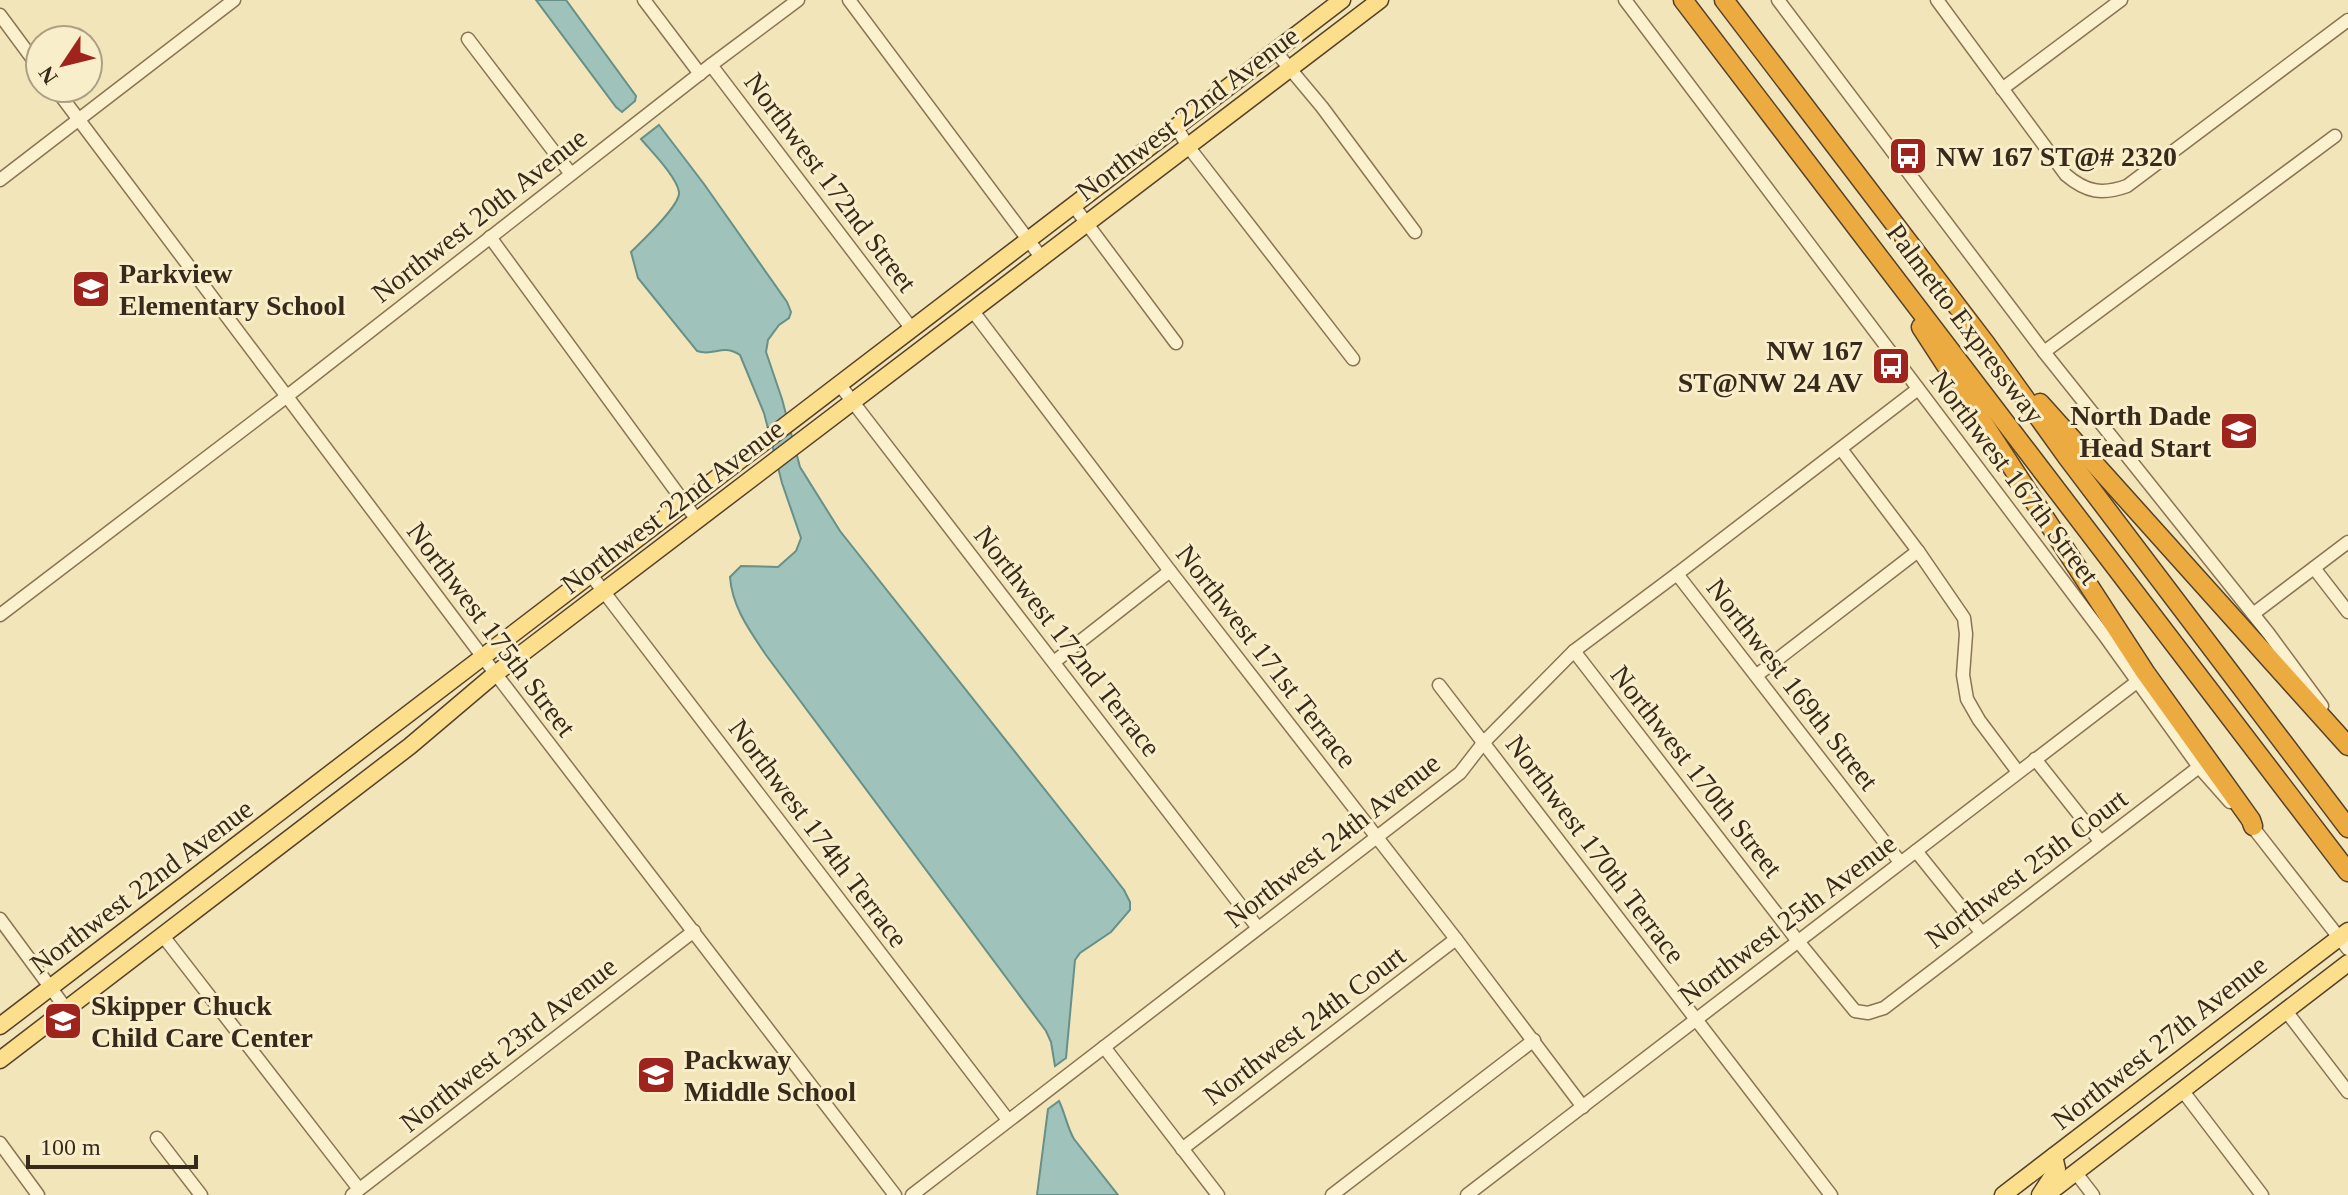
<svg xmlns="http://www.w3.org/2000/svg" width="2348" height="1195" font-family="'Times New Roman',serif">
  <style>
    .water { fill: #9fc2ba; stroke: #669088; stroke-width: 2 }
    .lines { fill: none; stroke-linecap: round; stroke-linejoin: round }
    .minor-casing { stroke: #8a7453; stroke-width: 15 }
    .major-casing { stroke: #574128; stroke-width: 19 }
    .highway-casing { stroke: #574128; stroke-width: 21 }
    .minor { stroke: #fcf1ce; stroke-width: 12 }
    .major { stroke: #fbdf8d; stroke-width: 16 }
    .highway { stroke: #ecab40; stroke-width: 18 }
    .labels { text-anchor: middle; stroke-width: 6; stroke-linejoin: round; paint-order: stroke }
    .street-label { font-size: 28px; fill: #382a1a; stroke: #f9eeca }
    .poi-label { font-size: 28px; font-weight: bold; fill: #382a1a; stroke: #f9eeca; text-anchor: start }
  </style>
  <rect width="100%" height="100%" fill="#f2e5ba"/>
  <!-- water -->
  <g class="water">
    <path d="M 536,0 L 566,0 L 636,96 L 635,101 L 622,112 L 616,107 Z"/>
    <path d="M 659,125 L 704,184 L 787,302 L 791,312 L 789,318 L 779,325 L 768,340 L 766,352 L 782,399 L 800,467 L 840,531 L 1103,863 L 1124,890 L 1130,902 L 1130,910 L 1111,932 L 1080,953 L 1075,960 L 1066,1058 L 1055,1066 L 1051,1042 L 1046,1031 L 766,655 C 750,631 732,607 730,577 L 741,566 L 778,567 L 796,551 L 801,538 L 782,483 L 764,413 L 740,355 C 722,343 714,357 697,351 L 638,278 L 631,252 C 641,242 681,205 679,192 C 677,177 651,151 641,139 Z"/>
    <path d="M 1059,1101 C 1065,1113 1067,1127 1074,1139 L 1118,1195 L 1037,1195 L 1048,1109 Z"/>
  </g>
  <g class="lines">
    <!-- minor casing -->
    <g class="minor-casing">
      <g id="minor">
        <path d="M 644,0 L 700,74"/>
        <path d="M 849,0 L 1041,257"/>
        <path d="M 1625,0 L 2107,639 L 2199,767 L 2230,802"/>
        <path d="M 1778,0 L 2044,352 L 2269,634 L 2322,706"/>
        <path d="M 1937,0 L 2066,175 C 2086,192 2102,195 2127,186 L 2348,20"/>
        <path d="M 0,15 L 40,69"/>
        <path d="M 468,39 L 571,174"/>
        <path d="M 1276,52 L 1322,107 L 1415,232"/>
        <path d="M 711,65 L 912,329"/>
        <path d="M 55,88 L 482,656 L 895,1195"/>
        <path d="M 2002,89 L 2121,0"/>
        <path d="M 1176,126 L 1187,145 L 1353,359"/>
        <path d="M 0,180 L 234,0"/>
        <path d="M 1073,205 L 1176,343"/>
        <path d="M 490,237 L 697,520"/>
        <path d="M 972,310 L 1170,571 L 1456,939 L 1583,1107"/>
        <path d="M 2044,352 L 2335,136"/>
        <path d="M 839,384 L 1258,928"/>
        <path d="M 1841,449 L 1918,551 L 1964,618 L 1966,634 L 1963,675 L 1967,699 L 1979,720 L 2018,772"/>
        <path d="M 2314,568 L 2348,612"/>
        <path d="M 1677,574 L 1900,862"/>
        <path d="M 591,575 L 1008,1120"/>
        <path d="M 2253,614 L 2348,542"/>
        <path d="M 0,615 L 286,397 L 711,65 L 798,0"/>
        <path d="M 1574,651 L 1797,940 L 1855,1011 L 1868,1013 L 1884,1008 L 2199,767"/>
        <path d="M 1054,662 L 1170,571"/>
        <path d="M 1757,675 L 1918,551"/>
        <path d="M 1439,685 L 1831,1195"/>
        <path d="M 2035,759 L 2100,841"/>
        <path d="M 2248,821 L 2348,949"/>
        <path d="M 1916,851 L 1981,932"/>
        <path d="M 0,919 L 67,1010"/>
        <path d="M 163,936 L 359,1189"/>
        <path d="M 2286,1011 L 2348,1092"/>
        <path d="M 1104,1047 L 1218,1195"/>
        <path d="M 2182,1090 L 2262,1195"/>
        <path d="M 157,1138 L 201,1195"/>
        <path d="M 0,1143 L 38,1195"/>
        <path d="M 1182,1149 L 1456,939"/>
        <path d="M 2076,1173 L 2093,1195"/>
        <path d="M 352,1195 L 694,931"/>
        <path d="M 912,1195 L 1460,773 L 1484,742 L 1574,651 L 1677,574 L 1918,389"/>
        <path d="M 1332,1195 L 1534,1040"/>
        <path d="M 1467,1195 L 2138,681"/>
      </g>
    </g>
    <!-- major casing -->
    <g class="major-casing">
      <g id="major">
        <path d="M 0,1026 L 1342,0"/>
        <path d="M 0,1060 L 410,746 L 495,674 L 1380,0"/>
        <path d="M 2003,1195 L 2348,931"/>
        <path d="M 2040,1195 L 2057,1169 L 2054,1156"/>
        <path d="M 2046,1195 L 2348,963"/>
      </g>
    </g>
    <!-- highway casing -->
    <g class="highway-casing">
      <g id="highway">
        <path d="M 1683,0 L 2348,872"/>
        <path d="M 1724,0 L 1986,344 L 2067,457 L 2348,828"/>
        <path d="M 1921,327 L 2145,672 L 2251,820 L 2253,826"/>
        <path d="M 2040,403 L 2348,746"/>
      </g>
    </g>
    <!-- minor -->
    <use href="#minor" class="minor"/>
    <!-- major -->
    <use href="#major" class="major"/>
    <!-- highway -->
    <use href="#highway" class="highway"/>
  </g>
  <!-- icons -->
  <defs>
    <g id="bus-square" transform="scale(2)"><rect x="-9" y="-9" width="18" height="18" rx="4" fill="#9f241d" stroke="#f9eeca"/><path d="M-5-6H5V4H4V6H2V4H-2V6H-4V4H-5ZM-3.5-4V0h7V-4ZM-3.5 1.2v1.5H-2V1.2ZM2 1.2v1.5H3.5V1.2Z" fill="#fff"/></g>
    <g id="school-square" transform="scale(2)"><rect x="-9" y="-9" width="18" height="18" rx="4" fill="#9f241d" stroke="#f9eeca"/><path d="M0-5L7-2L0 1L-7-2ZM-4 1L0 2.5L4 1V4Q0 6-4 4Z" fill="#fff"/></g>
  </defs>
  <g fill-rule="evenodd">
    <use href="#bus-square" x="1908" y="156"/>
    <use href="#school-square" x="91" y="289"/>
    <use href="#bus-square" x="1891" y="366"/>
    <use href="#school-square" x="2239" y="431"/>
    <use href="#school-square" x="63" y="1021"/>
    <use href="#school-square" x="656" y="1075"/>
  </g>
  <g class="labels">
    <!-- street labels -->
    <g class="street-label">
      <text transform="translate(1187 113) rotate(-37)" y="10">Northwest 22nd Avenue</text>
      <text transform="translate(831 182) rotate(53)" y="10">Northwest 172nd Street</text>
      <text transform="translate(479 215) rotate(-38)" y="10">Northwest 20th Avenue</text>
      <text transform="translate(1966 323) rotate(53)" y="10">Palmetto Expressway</text>
      <text transform="translate(2015 477) rotate(53)" y="10">Northwest 167th Street</text>
      <text transform="translate(672 506) rotate(-37)" y="10">Northwest 22nd Avenue</text>
      <text transform="translate(492 629) rotate(53)" y="10">Northwest 175th Street</text>
      <text transform="translate(1068 641) rotate(52)" y="10">Northwest 172nd Terrace</text>
      <text transform="translate(1267 656) rotate(52)" y="10">Northwest 171st Terrace</text>
      <text transform="translate(1793 684) rotate(52)" y="10">Northwest 169th Street</text>
      <text transform="translate(1697 771) rotate(52)" y="10">Northwest 170th Street</text>
      <text transform="translate(819 833) rotate(53)" y="10">Northwest 174th Terrace</text>
      <text transform="translate(1332 840) rotate(-38)" y="10">Northwest 24th Avenue</text>
      <text transform="translate(1596 849) rotate(53)" y="10">Northwest 170th Terrace</text>
      <text transform="translate(2026 868) rotate(-37)" y="10">Northwest 25th Court</text>
      <text transform="translate(141 886) rotate(-37)" y="10">Northwest 22nd Avenue</text>
      <text transform="translate(1787 919) rotate(-37)" y="10">Northwest 25th Avenue</text>
      <text transform="translate(1304 1025) rotate(-37)" y="10">Northwest 24th Court</text>
      <text transform="translate(2159 1042) rotate(-38)" y="10">Northwest 27th Avenue</text>
      <text transform="translate(508 1044) rotate(-38)" y="10">Northwest 23rd Avenue</text>
    </g>
    <!-- poi labels -->
    <g class="poi-label">
      <text x="1936" y="166">NW 167 ST@# 2320</text>
      <text x="119" y="283">Parkview<tspan x="119" dy="32">Elementary School</tspan></text>
      <text x="1863" y="360" text-anchor="end">NW 167<tspan x="1863" dy="32">ST@NW 24 AV</tspan></text>
      <text x="2211" y="425" text-anchor="end">North Dade<tspan x="2211" dy="32">Head Start</tspan></text>
      <text x="91" y="1015">Skipper Chuck<tspan x="91" dy="32">Child Care Center</tspan></text>
      <text x="684" y="1069">Packway<tspan x="684" dy="32">Middle School</tspan></text>
    </g>
  </g>
  <!-- north arrow -->
  <g transform="translate(64 64) rotate(235)"><circle r="38" fill="#f9eeca" stroke="#aca084" stroke-width="2"/>
  <path d="M0-6L14 30L0 20L-14 30Z" fill="#9f241d"/>
  <text y="-12" font-size="22" font-weight="bold" text-anchor="middle" fill="#382a1a">N</text>
  </g>
  <!-- scale -->
  <path d="M28 1155v12h168v-12" fill="none" stroke="#382a1a" stroke-width="4"/>
  <text x="40" y="1155" font-size="24" fill="#382a1a" stroke="#f9eeca" stroke-width="6" paint-order="stroke">100 m</text>
</svg>
